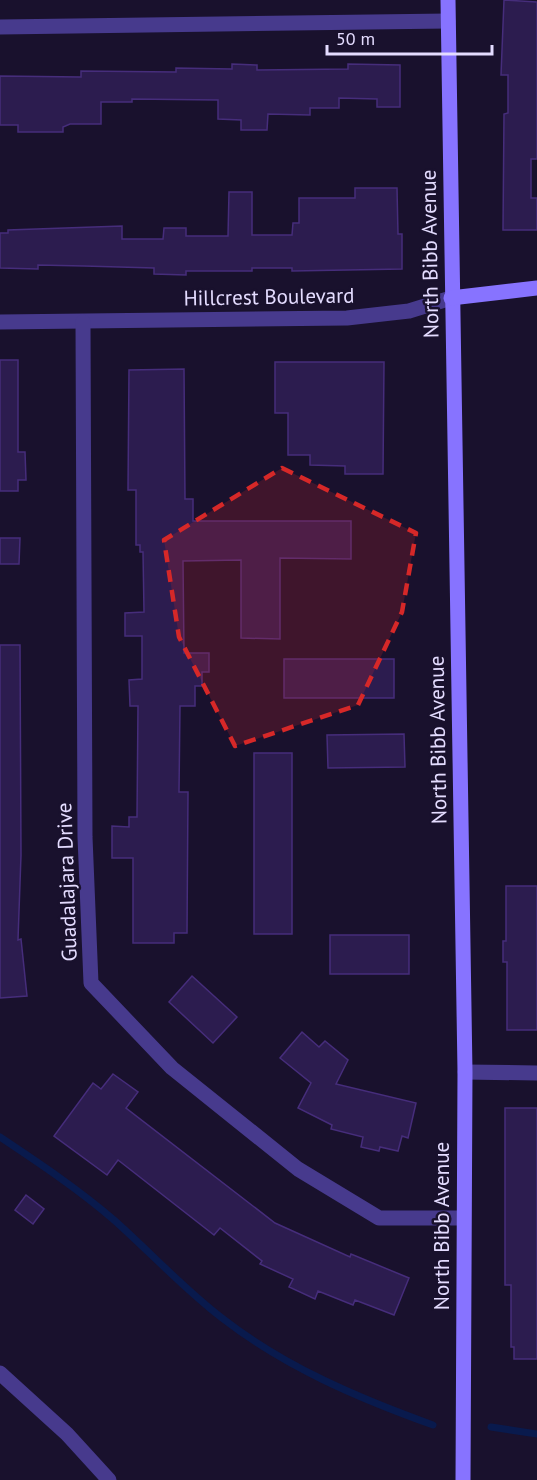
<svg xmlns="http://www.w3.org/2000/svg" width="537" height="1480" font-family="'PT Sans',sans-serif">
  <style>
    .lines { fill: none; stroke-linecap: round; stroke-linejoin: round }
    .stream { stroke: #091a4d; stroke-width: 7 }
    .building { fill: #2c1c4f; stroke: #462d7b; stroke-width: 1.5 }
    .street { stroke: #473a8d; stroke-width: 15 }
    .secondary { stroke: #8773ff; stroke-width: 15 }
    .marked { fill: #d62828; fill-opacity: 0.2; stroke: #d62828; stroke-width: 4.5; stroke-dasharray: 12 8; stroke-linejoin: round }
    .labels { text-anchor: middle; stroke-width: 5; stroke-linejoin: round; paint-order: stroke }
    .street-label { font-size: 21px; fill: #e4dcff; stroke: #19112d }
  </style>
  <rect width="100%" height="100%" fill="#19112d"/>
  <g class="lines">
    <!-- stream -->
    <g class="stream">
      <path d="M 0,1137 C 39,1163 78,1189 114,1220 C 150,1252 184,1289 222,1318 C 285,1367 358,1398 433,1425"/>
      <path d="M 491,1427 L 537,1434"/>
    </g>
  </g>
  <!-- building -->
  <g class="building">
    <path d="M 504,0 L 537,2 L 537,159 L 531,159 L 531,198 L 537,198 L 537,230 L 503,230 L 504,114 L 508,113 L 508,75 L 501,75 Z"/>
    <path d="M 232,64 L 257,65 L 257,70 L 348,69 L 348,64 L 400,65 L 400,107 L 377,107 L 377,99 L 339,98 L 339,108 L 310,108 L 310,115 L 268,114 L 267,130 L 241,130 L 241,120 L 218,119 L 218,100 L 132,99 L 132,102 L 101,102 L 101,124 L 70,124 L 63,127 L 63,132 L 18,132 L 18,125 L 0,125 L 0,76 L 81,77 L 81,71 L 176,72 L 176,68 L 232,69 Z"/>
    <path d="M 355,188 L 397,188 L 398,234 L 402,234 L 402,269 L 292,271 L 292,268 L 252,268 L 252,271 L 186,271 L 186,275 L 154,274 L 154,268 L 84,266 L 38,265 L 38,269 L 0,268 L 0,233 L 8,233 L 8,230 L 122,226 L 122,239 L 163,239 L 164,228 L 186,228 L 186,236 L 228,236 L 229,192 L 252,192 L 252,235 L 292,235 L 293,223 L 299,223 L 299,198 L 355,198 Z"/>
    <path d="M 0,360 L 18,360 L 18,452 L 25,452 L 26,480 L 18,480 L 18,491 L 0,491 Z"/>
    <path d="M 275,362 L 384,362 L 383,474 L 345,474 L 345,466 L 310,465 L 310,455 L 288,455 L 288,413 L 275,413 Z"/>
    <path d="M 184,369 L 185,499 L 193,499 L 193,521 L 351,521 L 351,559 L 280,558 L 280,639 L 241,638 L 241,560 L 183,561 L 184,653 L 209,653 L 209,672 L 202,672 L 202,686 L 195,686 L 195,706 L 180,706 L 179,792 L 188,792 L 187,933 L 174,933 L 174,943 L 133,943 L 133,858 L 112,858 L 112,826 L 129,827 L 129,817 L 137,817 L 138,706 L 130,706 L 129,680 L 142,679 L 142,636 L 125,636 L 125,613 L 144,612 L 143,552 L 140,552 L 140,545 L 136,545 L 136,490 L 128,490 L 129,370 Z"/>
    <path d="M 0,538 L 20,538 L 19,564 L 0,564 Z"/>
    <path d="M 0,645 L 20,645 L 21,855 L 18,940 L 21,939 L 27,996 L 0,998 Z"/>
    <rect x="284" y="659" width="110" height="39"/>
    <path d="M 404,734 L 405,767 L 328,768 L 327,735 Z"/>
    <rect x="254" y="753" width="38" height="181"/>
    <path d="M 506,886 L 537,886 L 537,1030 L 507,1030 L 507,962 L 503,962 L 503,941 L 506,941 Z"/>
    <rect x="330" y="935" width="79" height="39"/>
    <path d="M 192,976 L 237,1017 L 213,1043 L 169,1002 Z"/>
    <path d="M 302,1032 L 319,1047 L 325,1041 L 348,1060 L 336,1084 L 416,1103 L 408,1138 L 402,1136 L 398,1151 L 380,1147 L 379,1151 L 361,1147 L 363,1137 L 331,1129 L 332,1125 L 298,1108 L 311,1083 L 280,1058 Z"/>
    <path d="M 113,1074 L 138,1092 L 126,1108 L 275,1223 L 350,1257 L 351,1254 L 409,1278 L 394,1315 L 355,1300 L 353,1305 L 318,1291 L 315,1299 L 289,1287 L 293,1279 L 260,1264 L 262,1261 L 220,1228 L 214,1235 L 118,1160 L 107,1175 L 54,1136 L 93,1083 L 101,1089 Z"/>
    <path d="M 505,1108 L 537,1108 L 537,1359 L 514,1359 L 514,1347 L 511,1347 L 511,1285 L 505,1285 Z"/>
    <path d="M 26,1195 L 44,1209 L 33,1224 L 15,1210 Z"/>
  </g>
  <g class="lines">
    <!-- street -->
    <g class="street">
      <path d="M 0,27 L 448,21"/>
      <path d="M 0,322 L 347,318 L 409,311 L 451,298"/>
      <path d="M 83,322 L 85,837 L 91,983 L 172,1068 L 298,1169 L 379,1218 L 463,1218"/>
      <path d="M 465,1072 L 537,1073"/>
      <path d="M 0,1373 L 67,1434 L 109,1480"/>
    </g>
    <!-- secondary -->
    <g class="secondary">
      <path d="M 448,0 L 465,1072 L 463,1480"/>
      <path d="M 451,298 L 537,288"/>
    </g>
  </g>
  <!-- marked area -->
  <path class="marked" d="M 282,468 L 416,533 L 402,612 L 358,705 L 235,746 L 179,637 L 164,540 Z"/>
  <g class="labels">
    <!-- street labels -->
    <g class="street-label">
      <text transform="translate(430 254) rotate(-91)" y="7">North Bibb Avenue</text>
      <text transform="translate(269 297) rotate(-1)" y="7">Hillcrest Boulevard</text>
      <text transform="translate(438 740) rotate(-91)" y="7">North Bibb Avenue</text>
      <text transform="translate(67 882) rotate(-92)" y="7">Guadalajara Drive</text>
      <text transform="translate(442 1226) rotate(-90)" y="7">North Bibb Avenue</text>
    </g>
  </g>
  <!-- scale -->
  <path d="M327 45v9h165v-9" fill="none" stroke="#e4dcff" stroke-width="3"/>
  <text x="336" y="45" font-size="18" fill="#e4dcff" stroke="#19112d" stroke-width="4.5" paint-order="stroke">50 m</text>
</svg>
